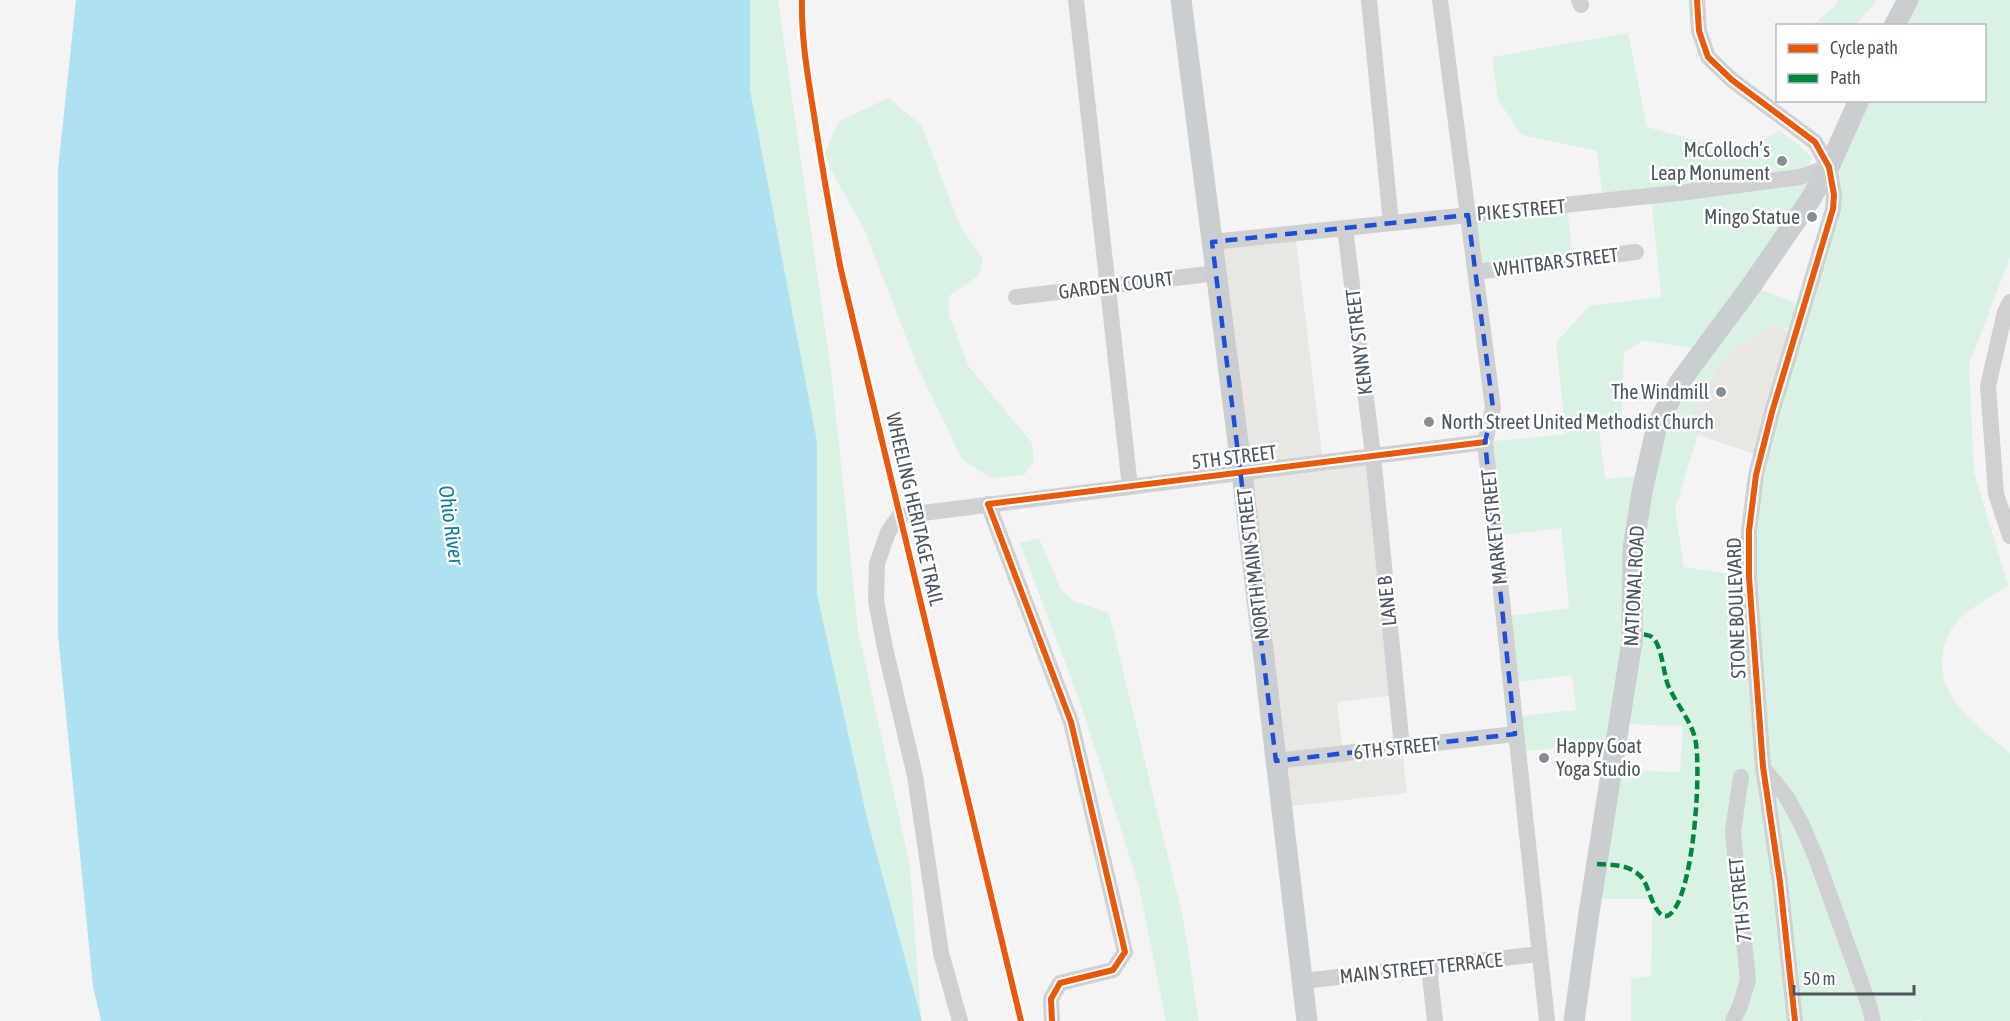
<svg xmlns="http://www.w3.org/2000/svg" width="2010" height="1021" font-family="'Asap Condensed',sans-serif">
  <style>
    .commercial { fill: #e8e7e3 }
    .green { fill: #d9f2e3; fill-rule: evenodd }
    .water { fill: #aee2f0 }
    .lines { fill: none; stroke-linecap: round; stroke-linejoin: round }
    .minor { stroke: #ced0d2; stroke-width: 16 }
    .major { stroke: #caced1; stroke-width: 21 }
    .quiet { stroke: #00873e; stroke-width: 4.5; stroke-dasharray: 9 4.5; stroke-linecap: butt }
    .cycleway-casing { stroke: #fff; stroke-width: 10 }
    .cycleway { stroke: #e8590c; stroke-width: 6 }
    .marked { fill: none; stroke: #1d4ed8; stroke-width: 4.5; stroke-dasharray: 12 8; stroke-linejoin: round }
    .poi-dot { fill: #868d94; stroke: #fff; stroke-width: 2 }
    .labels { text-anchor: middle; stroke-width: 5; stroke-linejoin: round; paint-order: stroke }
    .poi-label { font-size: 20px; fill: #4a5661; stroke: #fff; text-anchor: end }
    .street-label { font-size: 20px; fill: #4a5661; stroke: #fff }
    .water-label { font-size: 21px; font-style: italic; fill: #0c7c9b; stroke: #fff }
  </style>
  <rect width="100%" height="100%" fill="#f4f4f4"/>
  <!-- commercial -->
  <g class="commercial">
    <path d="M 1295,233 L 1323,462 L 1373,455 L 1396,695 L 1337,702 L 1343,753 L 1402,747 L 1407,793 L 1282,807 L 1212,242 Z"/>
    <path d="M 1773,325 L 1796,333 L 1761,456 L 1687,431 L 1696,399 L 1729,353 Z"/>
  </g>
  <!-- green -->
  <g class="green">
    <path d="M 750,0 L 778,0 L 832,378 L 858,630 L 910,867 L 921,1018 L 867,818 L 817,594 L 817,441 L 750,90 Z"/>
    <path d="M 1837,0 L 1877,0 L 1856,25 L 1813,25 L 1836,5 Z"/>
    <path d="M 1908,0 L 2010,0 L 2010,257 L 1969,365 L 1974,473 L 2008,585 C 1994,594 1979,603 1966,613 C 1955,622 1947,634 1944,647 C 1931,696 1978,726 2010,753 L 2010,1021 L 1921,1021 L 1920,1019 L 1912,1021 L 1631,1021 L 1631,979 L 1651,976 L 1653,899 L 1591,899 L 1612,770 L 1680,772 L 1683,726 L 1619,724 L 1616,742 L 1517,752 L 1513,717 L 1576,710 L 1572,675 L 1510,683 L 1503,617 L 1569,608 L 1561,528 L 1495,536 L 1485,442 L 1566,434 L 1556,343 L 1589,306 L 1661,297 L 1651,197 L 1603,202 L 1597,151 L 1522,135 L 1498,100 L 1492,57 L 1628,33 L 1647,127 L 1741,153 L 1779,131 L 1799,145 L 1812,158 L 1806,169 L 1829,167 L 1859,101 L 1984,100 L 1984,26 L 1894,25 ZM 1829,168 L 1833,209 L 1804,306 L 1751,286 ZM 1773,325 L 1796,332 L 1749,531 L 1749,577 L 1684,567 L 1675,509 L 1698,434 L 1687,430 L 1696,399 L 1729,353 ZM 1643,340 L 1703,350 L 1657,425 L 1646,475 L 1605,479 L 1599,431 L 1621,429 L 1624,353 Z"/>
    <path d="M 889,98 L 921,125 L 961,228 L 983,258 L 979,275 L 949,296 L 949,315 L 969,367 L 1032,443 L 1034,461 L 1024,475 L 990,478 L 962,459 L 918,368 L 865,231 L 831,170 L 825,153 L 839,121 Z"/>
    <path d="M 1567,206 L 1573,260 L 1476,272 L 1468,215 Z"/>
    <path d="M 1039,538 L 1061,589 L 1073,601 L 1109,613 L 1183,918 L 1199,1021 L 1166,1021 L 1139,886 L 1080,702 L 1020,543 Z"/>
  </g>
  <!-- water -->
  <path class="water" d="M 76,0 L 750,0 L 750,90 L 817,441 L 817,594 L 867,818 L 922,1021 L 101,1021 L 93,986 L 58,635 L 58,169 Z"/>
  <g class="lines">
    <!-- minor -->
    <g class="minor">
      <path d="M 1076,0 L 1130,487"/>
      <path d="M 1369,0 L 1391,223"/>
      <path d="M 1440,0 L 1493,408 L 1485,442 L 1547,1021"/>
      <path d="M 1579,0 L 1581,5"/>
      <path d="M 1697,0 L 1699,31 L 1708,57 L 1732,80 L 1815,142 L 1829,167 L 1834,195 L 1833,209 L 1772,412 L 1756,475 L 1749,531 L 1749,577 L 1763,767 L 1780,882 L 1795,1021"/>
      <path d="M 1345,228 L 1373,455 L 1402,747"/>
      <path d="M 1212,242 L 1687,192 L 1800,177 L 1829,167"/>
      <path d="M 1476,272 L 1636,252"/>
      <path d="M 1016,297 L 1217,273"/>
      <path d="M 2010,302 L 2005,312 L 1988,386 L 1996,494 L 2010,536"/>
      <path d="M 988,504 L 1071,722 L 1125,952 L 1113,970 L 1060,983 L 1051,999 L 1052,1021"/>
      <path d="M 1276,761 L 1515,734"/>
      <path d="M 1763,768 L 1786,796 L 1801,823 L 1817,860 L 1869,1005 L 1873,1021"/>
      <path d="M 1429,967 L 1435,1021"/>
      <path d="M 1303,981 L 1539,954"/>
      <path d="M 960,1021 L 941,953 L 915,776 L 885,648 L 876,601 L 877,564 L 888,532 L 899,516 L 1485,442"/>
      <path d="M 1733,1021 L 1740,1006 L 1748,980 L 1734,843 L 1733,831 L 1741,777"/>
    </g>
    <!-- major -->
    <g class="major">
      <path d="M 1181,0 L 1242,473 L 1307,1021"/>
      <path d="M 1894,26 L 1908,0"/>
      <path d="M 1574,1021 L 1589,913 L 1632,642 L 1633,549 L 1642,492 L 1657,425 L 1679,383 L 1751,286 L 1810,200 L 1829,167 L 1859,100"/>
    </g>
    <!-- quiet -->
    <path class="quiet" d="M 1597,864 C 1614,865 1631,864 1643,879 C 1649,887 1656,923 1669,915 C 1694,898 1702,766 1695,738 C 1690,719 1676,704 1668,685 C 1663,673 1662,641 1650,636 C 1645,634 1638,634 1632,634"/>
    <!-- cycleway casing -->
    <g class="cycleway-casing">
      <g id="cycleway">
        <path d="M 802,0 C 801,39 808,77 814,115 C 822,167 831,219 841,270 L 1021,1021"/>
        <path d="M 1697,0 L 1699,31 L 1708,57 L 1732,80 L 1815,142 L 1829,167 L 1834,195 L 1833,209 L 1772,412 L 1756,475 L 1749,531 L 1749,577 L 1763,767 L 1780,882 L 1795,1021"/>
        <path d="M 1052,1021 L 1051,999 L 1060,983 L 1113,970 L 1125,952 L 1071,722 L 988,504 L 1485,442"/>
      </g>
    </g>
    <!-- cycleway -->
    <use href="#cycleway" class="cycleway"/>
  </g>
  <!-- marked area -->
  <path class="marked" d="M 1468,215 L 1493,408 L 1485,442 L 1515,734 L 1276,761 L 1212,242 Z"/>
  <!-- markers -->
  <g class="poi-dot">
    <circle cx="1782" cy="161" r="6"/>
    <circle cx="1812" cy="217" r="6"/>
    <circle cx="1721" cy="392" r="6"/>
    <circle cx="1429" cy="422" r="6"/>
    <circle cx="1544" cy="758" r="6"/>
  </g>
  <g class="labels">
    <!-- poi labels -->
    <g class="poi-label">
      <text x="1770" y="157">McColloch’s<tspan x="1770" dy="23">Leap Monument</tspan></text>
      <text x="1800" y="224">Mingo Statue</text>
      <text x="1709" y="399">The Windmill</text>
      <text x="1441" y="429" text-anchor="start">North Street United Methodist Church</text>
      <text x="1556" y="753" text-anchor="start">Happy Goat<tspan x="1556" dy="23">Yoga Studio</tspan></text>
    </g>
    <!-- street labels -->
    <g class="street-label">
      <text transform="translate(1521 210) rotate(-5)" y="7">PIKE STREET</text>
      <text transform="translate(1556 262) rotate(-7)" y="7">WHITBAR STREET</text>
      <text transform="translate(1116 285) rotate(-7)" y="7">GARDEN COURT</text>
      <text transform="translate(1359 342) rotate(-97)" y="7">KENNY STREET</text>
      <text transform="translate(1234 457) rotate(-7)" y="7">5TH STREET</text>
      <text transform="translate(915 509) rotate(77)" y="7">WHEELING HERITAGE TRAIL</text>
      <text transform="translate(1494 527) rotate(-96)" y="7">MARKET STREET</text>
      <text transform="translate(1253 564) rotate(-97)" y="7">NORTH MAIN STREET</text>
      <text transform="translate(1634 586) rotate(-87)" y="7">NATIONAL ROAD</text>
      <text transform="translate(1387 601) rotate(-96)" y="7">LANE B</text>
      <text transform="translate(1736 608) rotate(-92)" y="7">STONE BOULEVARD</text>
      <text transform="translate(1396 748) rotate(-6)" y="7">6TH STREET</text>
      <text transform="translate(1740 900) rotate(-96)" y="7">7TH STREET</text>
      <text transform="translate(1421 968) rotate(-6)" y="7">MAIN STREET TERRACE</text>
    </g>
    <!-- water labels -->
    <g class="water-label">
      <text transform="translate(451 525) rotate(82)" y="7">Ohio River</text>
    </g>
  </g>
  <!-- legend -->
  <rect x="1776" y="24" width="210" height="78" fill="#ffffff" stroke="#b7bbc0" stroke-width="1.5"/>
  <rect x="1788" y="44" width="30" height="9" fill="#e8590c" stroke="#b7bbc0" stroke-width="1.5"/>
  <text x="1830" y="54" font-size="18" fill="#4a5661">Cycle path</text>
  <rect x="1788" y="74" width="30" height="9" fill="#00873e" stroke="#b7bbc0" stroke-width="1.5"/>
  <text x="1830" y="84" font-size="18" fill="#4a5661">Path</text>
  <!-- scale -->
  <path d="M1794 985v9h120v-9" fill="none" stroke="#4a5661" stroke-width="3"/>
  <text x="1803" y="985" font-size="18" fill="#4a5661" stroke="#ffffff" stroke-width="4.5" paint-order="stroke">50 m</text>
</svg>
